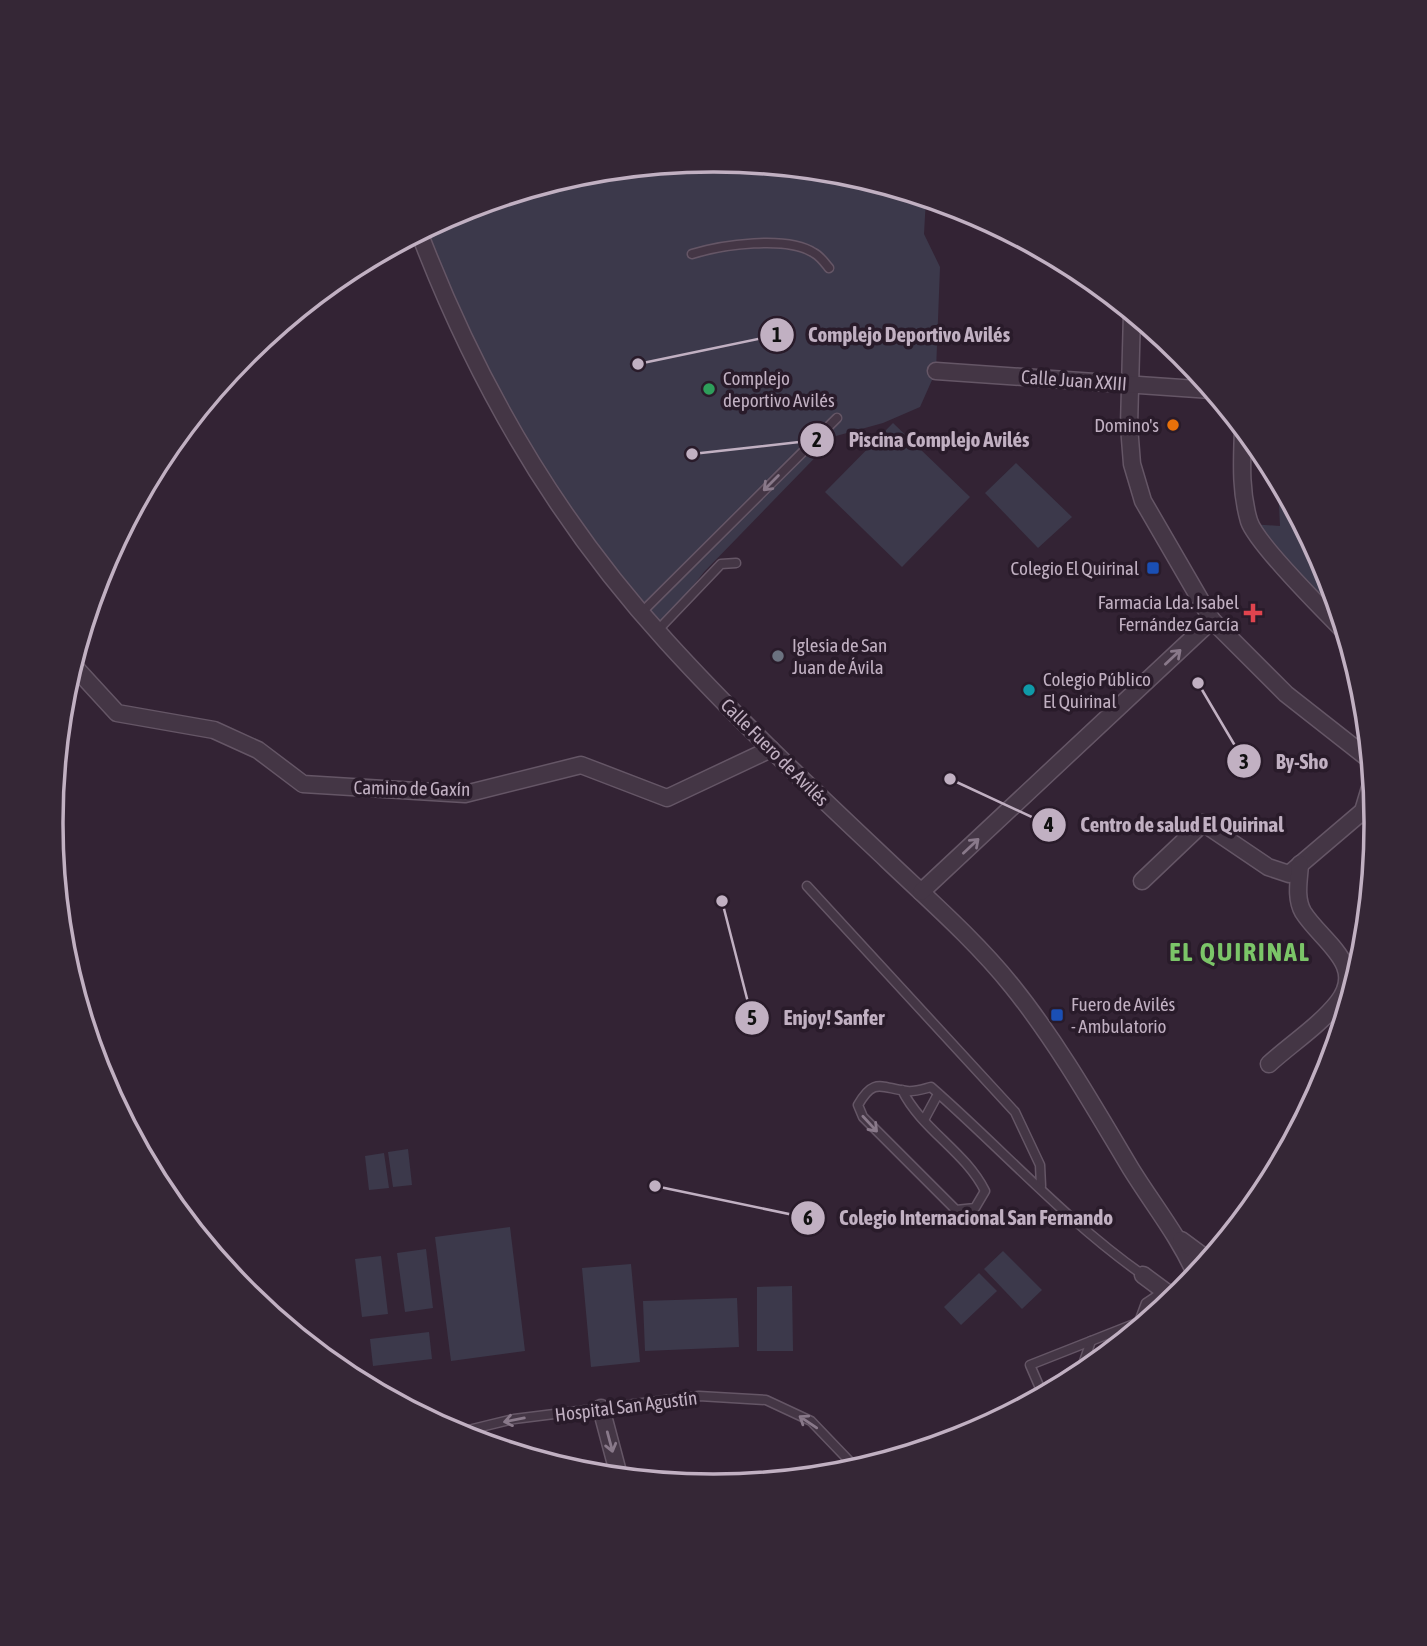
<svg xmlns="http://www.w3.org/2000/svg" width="1427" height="1646" font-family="'Asap Condensed',sans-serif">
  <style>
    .green { fill: #3c394b }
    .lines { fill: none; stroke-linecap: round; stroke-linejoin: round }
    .lane-casing { stroke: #655666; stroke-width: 11 }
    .street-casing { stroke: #655666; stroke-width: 19 }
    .lane { stroke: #443645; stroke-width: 8 }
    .street { stroke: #443645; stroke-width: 16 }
    .oneway { stroke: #89798a }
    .leisure-dot { fill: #2e9e5b; stroke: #291b2a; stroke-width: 2.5 }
    .food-dot { fill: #e8710a; stroke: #291b2a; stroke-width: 2.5 }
    .transit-dot { fill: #1a4fb4; stroke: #291b2a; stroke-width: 2.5 }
    .health-dot { fill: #e0444e; stroke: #291b2a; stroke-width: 2.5 }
    .worship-dot { fill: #6b7280; stroke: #291b2a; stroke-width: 2.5 }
    .culture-dot { fill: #0f9aa8; stroke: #291b2a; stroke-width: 2.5 }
    .labels { text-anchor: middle; stroke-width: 7; stroke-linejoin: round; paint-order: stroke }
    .poi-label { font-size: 19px; fill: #c1b0c2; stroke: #291b2a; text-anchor: start }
    .street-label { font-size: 19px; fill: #c1b0c2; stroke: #291b2a }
    .district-label { font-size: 26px; font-weight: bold; letter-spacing: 2px; fill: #7bc568; stroke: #291b2a }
    .rim { fill: none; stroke: #c1b0c2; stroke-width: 3.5 }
    .leader { fill: none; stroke: #c1b0c2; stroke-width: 2.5 }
    .callout-dot { fill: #c1b0c2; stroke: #291b2a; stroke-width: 2.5 }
    .mark-label { font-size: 21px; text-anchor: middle; font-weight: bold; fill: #111 }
    .callout-label { font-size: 21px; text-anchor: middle; font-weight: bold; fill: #c1b0c2; stroke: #291b2a; stroke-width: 7; stroke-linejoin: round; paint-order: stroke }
  </style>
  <rect width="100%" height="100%" fill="#332334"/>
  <!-- green -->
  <g class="green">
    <path d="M 714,160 L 843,173 L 926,198 L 924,234 L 940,267 L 936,371 L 920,407 L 883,423 L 836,436 L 704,572 L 657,631 L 526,454 L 419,232 L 460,211 L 585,173 Z"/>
    <path d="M 893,423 L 970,497 L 902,567 L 825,492 Z"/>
    <path d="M 1016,463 L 1072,517 L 1038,548 L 985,493 Z"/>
    <path d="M 1279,504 L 1291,504 L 1326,570 L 1345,632 L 1250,524 L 1280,526 Z"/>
    <path d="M 408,1149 L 412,1185 L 393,1187 L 388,1152 Z"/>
    <path d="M 384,1153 L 389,1188 L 369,1190 L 365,1156 Z"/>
    <path d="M 510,1227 L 525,1351 L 451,1361 L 435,1237 Z"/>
    <path d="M 426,1249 L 433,1308 L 405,1312 L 397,1253 Z"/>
    <path d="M 1003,1251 L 1042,1290 L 1022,1309 L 984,1269 Z"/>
    <path d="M 381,1256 L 388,1314 L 362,1317 L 355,1259 Z"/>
    <path d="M 631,1264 L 640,1362 L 591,1367 L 582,1268 Z"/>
    <path d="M 979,1273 L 997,1291 L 961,1325 L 944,1307 Z"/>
    <path d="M 792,1286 L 793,1351 L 757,1351 L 757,1287 Z"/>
    <path d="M 737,1298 L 739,1347 L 645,1351 L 643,1301 Z"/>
    <path d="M 429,1332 L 432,1359 L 373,1366 L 370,1339 Z"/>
  </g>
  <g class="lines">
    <!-- lane casing -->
    <g class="lane-casing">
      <g id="lane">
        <path d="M 692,254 C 721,245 787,235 814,253 C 820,256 825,263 829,268"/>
        <path d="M 642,612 L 837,418"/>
        <path d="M 657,631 L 721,564 L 736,563"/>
        <path d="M 807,886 L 1015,1112 L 1040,1165 L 1041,1186"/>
        <path d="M 902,1090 C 922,1130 965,1151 985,1191 L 975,1208 L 956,1210 L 863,1117 L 858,1105 C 874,1077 881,1088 907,1091 C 915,1092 923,1089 931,1087 C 1002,1149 1066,1221 1143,1275"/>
        <path d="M 924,1120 L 938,1094"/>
        <path d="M 1139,1322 L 1146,1303 L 1164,1291"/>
        <path d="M 1079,1376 L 1091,1341"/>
        <path d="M 1047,1392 L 1076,1377"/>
        <path d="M 1043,1395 L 1030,1365 L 1139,1322 L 1142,1325"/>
        <path d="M 456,1433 L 514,1419 L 699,1396 L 766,1400 L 811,1421 L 857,1469"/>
      </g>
    </g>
    <!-- street casing -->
    <g class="street-casing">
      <g id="street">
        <path d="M 419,232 C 476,382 558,523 667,642 C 736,718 812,789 887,860 C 929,900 976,941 1012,986 C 1057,1042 1094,1107 1131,1169 C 1154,1206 1178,1235 1196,1275"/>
        <path d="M 1132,313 L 1129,426 L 1132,464 L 1143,501 L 1212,620 L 1286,694 L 1370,760"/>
        <path d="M 936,371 L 1211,390"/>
        <path d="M 1243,429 C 1242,461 1240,490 1249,521 C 1256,543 1325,612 1345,632"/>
        <path d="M 72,664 L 117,713 L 214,730 L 258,750 L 303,784 L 465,794 L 581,765 L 667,798 L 771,749"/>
        <path d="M 1372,781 L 1363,811 L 1376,825"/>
        <path d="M 1142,881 L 1203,823 L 1268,867 L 1289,874 L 1363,811"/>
        <path d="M 921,892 L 1212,620"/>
        <path d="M 1269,1064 C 1291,1044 1320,1025 1338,1002 C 1367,965 1321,941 1303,912 C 1295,898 1299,880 1300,864"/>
        <path d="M 1181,1240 L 1208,1260"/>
        <path d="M 1143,1275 L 1174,1298"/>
        <path d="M 601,1408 L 619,1476"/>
      </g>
    </g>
    <!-- lane -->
    <use href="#lane" class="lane"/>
    <!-- street -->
    <use href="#street" class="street"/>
  </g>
  <!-- one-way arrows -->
  <defs><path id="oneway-shaft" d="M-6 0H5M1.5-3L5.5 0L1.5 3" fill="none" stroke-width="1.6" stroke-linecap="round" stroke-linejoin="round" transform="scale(1.75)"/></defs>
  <g class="oneway">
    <use href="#oneway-shaft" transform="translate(771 483) rotate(135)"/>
    <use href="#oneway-shaft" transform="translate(1173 657) rotate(-43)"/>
    <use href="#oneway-shaft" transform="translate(971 846) rotate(-43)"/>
    <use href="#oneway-shaft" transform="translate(870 1124) rotate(47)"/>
    <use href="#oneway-shaft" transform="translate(514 1420) rotate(169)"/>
    <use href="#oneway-shaft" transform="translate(808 1422) rotate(-146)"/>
    <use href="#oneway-shaft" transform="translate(610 1442) rotate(75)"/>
  </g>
  <!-- markers -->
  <circle class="leisure-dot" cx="709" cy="389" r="7"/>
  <circle class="food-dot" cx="1173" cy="425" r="7"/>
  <g class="transit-dot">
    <rect x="1146" y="561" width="14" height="14" rx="3.5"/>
    <rect x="1050" y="1008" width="14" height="14" rx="3.5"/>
  </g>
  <path class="health-dot" d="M1249.5 602.5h7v7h7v7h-7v7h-7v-7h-7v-7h7z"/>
  <circle class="worship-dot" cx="778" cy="656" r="7"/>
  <circle class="culture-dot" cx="1029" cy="690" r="7"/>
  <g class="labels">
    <!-- poi labels -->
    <g class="poi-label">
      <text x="723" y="385">Complejo<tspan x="723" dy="22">deportivo Avilés</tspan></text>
      <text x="1159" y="432" text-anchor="end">Domino's</text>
      <text x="1139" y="575" text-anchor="end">Colegio El Quirinal</text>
      <text x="1239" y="609" text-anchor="end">Farmacia Lda. Isabel<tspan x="1239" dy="22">Fernández García</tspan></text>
      <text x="792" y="652">Iglesia de San<tspan x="792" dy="22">Juan de Ávila</tspan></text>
      <text x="1043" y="686">Colegio Público<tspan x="1043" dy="22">El Quirinal</tspan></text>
      <text x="1071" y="1011">Fuero de Avilés<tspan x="1071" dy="22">- Ambulatorio</tspan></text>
    </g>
    <!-- street labels -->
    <g class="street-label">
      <text transform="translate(1074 380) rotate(4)" y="7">Calle Juan XXIII</text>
      <text transform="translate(775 752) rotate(45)" y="7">Calle Fuero de Avilés</text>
      <text transform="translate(412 788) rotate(1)" y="7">Camino de Gaxín</text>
      <text transform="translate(626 1406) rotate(-7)" y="7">Hospital San Agustín</text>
    </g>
    <!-- district labels -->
    <g class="district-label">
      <text x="1240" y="961">EL QUIRINAL</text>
    </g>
  </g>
  <!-- crop -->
  <path d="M0 0H1427V1646H0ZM713 172H714A650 650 0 0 1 1364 822V824A650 650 0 0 1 714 1474H713A650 650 0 0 1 63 824V822A650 650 0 0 1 713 172Z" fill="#352736" fill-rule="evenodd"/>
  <path class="rim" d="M713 172H714A650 650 0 0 1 1364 822V824A650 650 0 0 1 714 1474H713A650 650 0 0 1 63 824V822A650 650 0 0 1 713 172Z"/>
  <!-- callouts -->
  <path class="leader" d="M638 364L777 335M692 454L817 440M1198 683L1244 761M950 779L1049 825M722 901L752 1018M655 1186L808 1218"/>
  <g class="callout-dot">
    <circle cx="638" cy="364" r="7"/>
    <circle cx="692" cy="454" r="7"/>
    <circle cx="1198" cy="683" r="7"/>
    <circle cx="950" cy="779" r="7"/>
    <circle cx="722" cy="901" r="7"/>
    <circle cx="655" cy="1186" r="7"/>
    <circle cx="777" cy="335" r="18"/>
    <circle cx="817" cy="440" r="18"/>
    <circle cx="1244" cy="761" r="18"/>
    <circle cx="1049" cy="825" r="18"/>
    <circle cx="752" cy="1018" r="18"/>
    <circle cx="808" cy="1218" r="18"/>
  </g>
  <g class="mark-label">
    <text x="777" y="342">1</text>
    <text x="817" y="447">2</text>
    <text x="1244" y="769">3</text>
    <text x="1049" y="832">4</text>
    <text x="752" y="1025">5</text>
    <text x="808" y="1225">6</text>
  </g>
  <g class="callout-label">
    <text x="909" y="342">Complejo Deportivo Avilés</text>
    <text x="939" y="447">Piscina Complejo Avilés</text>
    <text x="1302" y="769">By-Sho</text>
    <text x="1182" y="832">Centro de salud El Quirinal</text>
    <text x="834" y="1025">Enjoy! Sanfer</text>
    <text x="976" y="1225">Colegio Internacional San Fernando</text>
  </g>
</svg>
